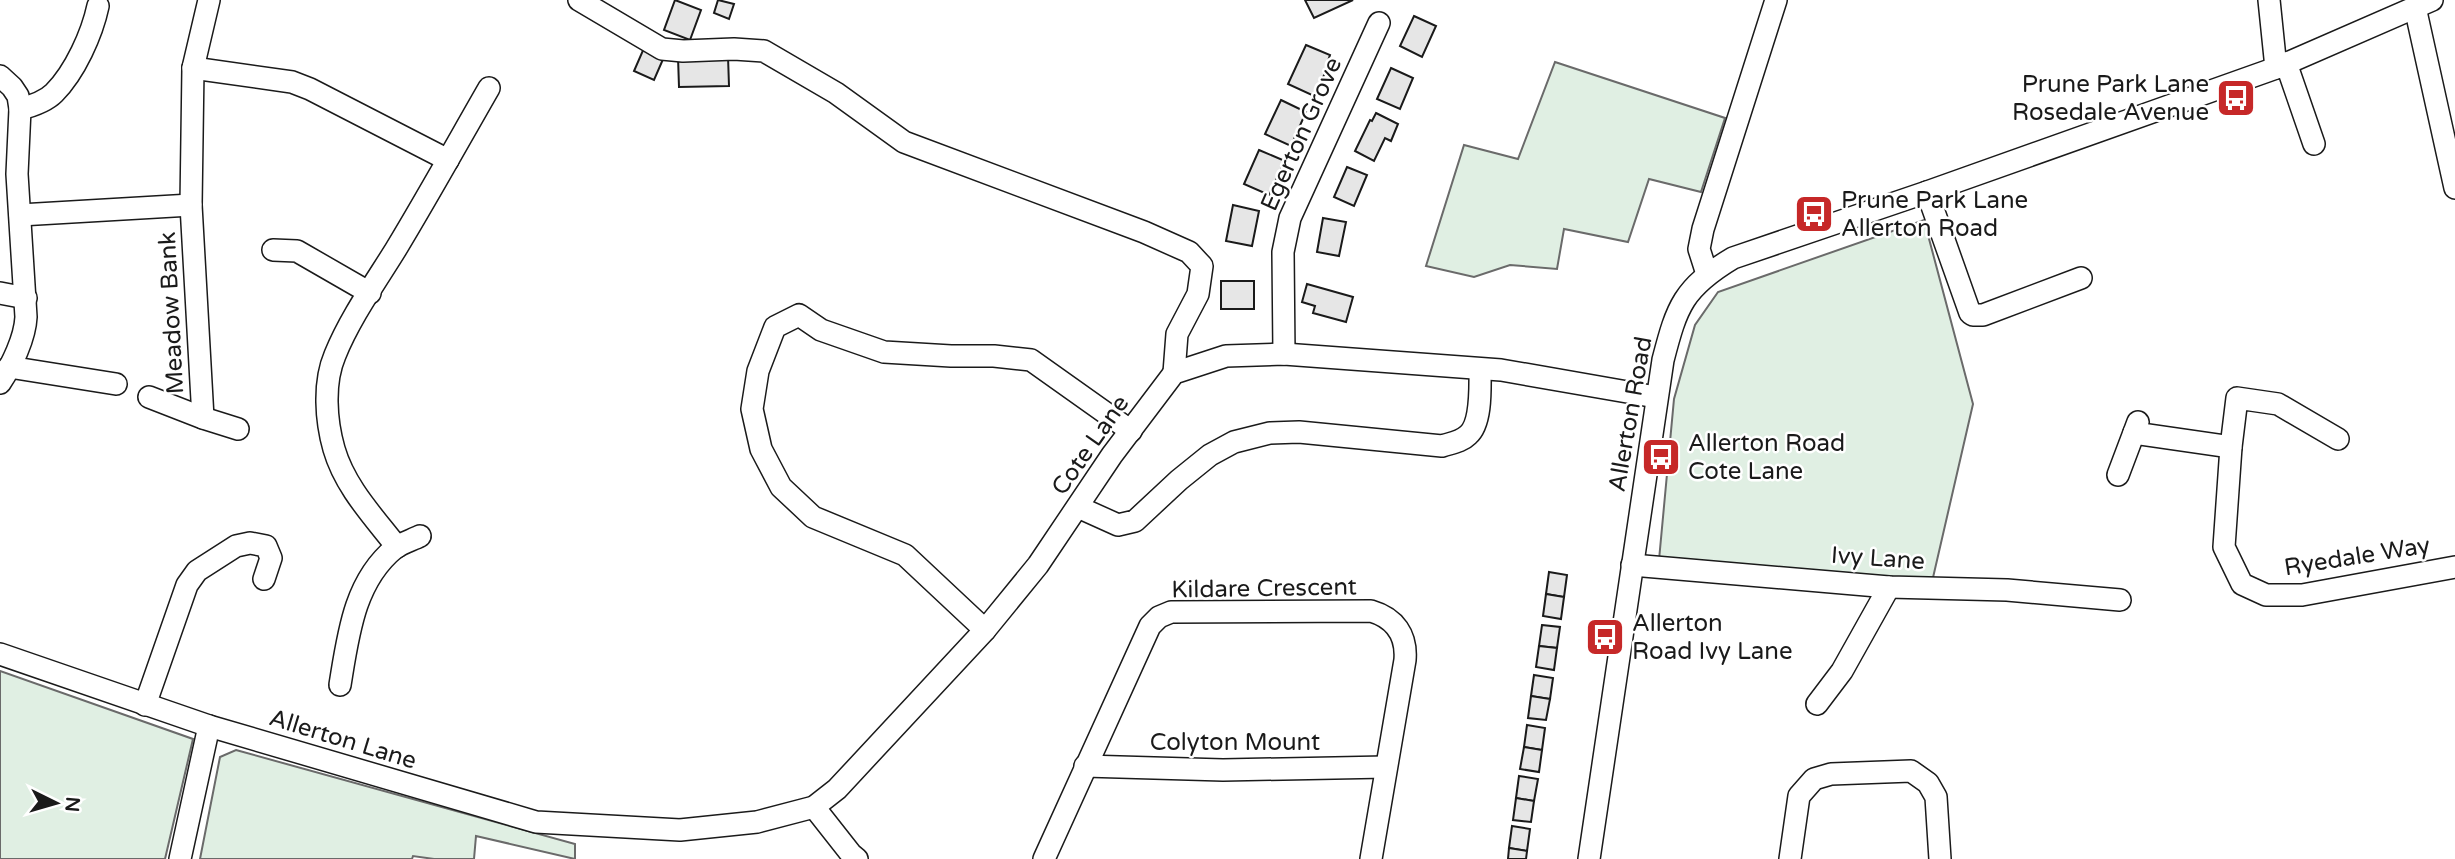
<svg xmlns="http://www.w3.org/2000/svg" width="2455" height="859" font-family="'Varela Round',sans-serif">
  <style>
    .green { fill: #e0efe3; stroke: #6a6a6a; stroke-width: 2 }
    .building { fill: #e6e6e6; stroke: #1a1a1a; stroke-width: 2 }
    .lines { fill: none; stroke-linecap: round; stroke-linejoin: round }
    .minor-casing { stroke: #1a1a1a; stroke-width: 24 }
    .minor { stroke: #fff; stroke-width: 21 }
    .labels { text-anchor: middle; stroke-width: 5; stroke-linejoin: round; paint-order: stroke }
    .poi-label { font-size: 24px; fill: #1a1a1a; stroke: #fff; text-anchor: start }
    .street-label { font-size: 24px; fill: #1a1a1a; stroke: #fff }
  </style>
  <rect width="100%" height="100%" fill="#fff"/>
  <!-- green -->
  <g class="green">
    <path d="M 1555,62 L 1725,118 L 1701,192 L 1649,179 L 1628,242 L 1564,229 L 1557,269 L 1510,265 L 1474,277 L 1426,266 L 1464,145 L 1518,159 Z"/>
    <path d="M 1924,220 L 1973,404 L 1932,582 L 1659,560 L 1674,399 L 1695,325 L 1718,292 Z"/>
    <path d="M 0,671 L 193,739 L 165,859 L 0,859 Z"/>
    <path d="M 236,750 L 575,844 L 575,859 L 476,836 L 474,859 L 434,859 L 413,856 L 412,859 L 200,859 L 220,757 Z"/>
  </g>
  <!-- building -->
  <g class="building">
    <path d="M 675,0 L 701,10 L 690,40 L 664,30 Z"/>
    <path d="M 718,0 L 734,4 L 729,19 L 714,13 Z"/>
    <path d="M 1305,0 L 1353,0 L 1314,18 Z"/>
    <path d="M 1414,16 L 1436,26 L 1422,57 L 1400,46 Z"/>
    <path d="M 1306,45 L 1330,55 L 1328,61 L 1330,63 L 1314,96 L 1288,84 Z"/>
    <path d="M 644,48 L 664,57 L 654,80 L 634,71 Z"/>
    <path d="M 728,56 L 729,86 L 679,87 L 678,57 Z"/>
    <path d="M 1391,68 L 1413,78 L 1400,109 L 1377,99 Z"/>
    <path d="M 1281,100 L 1306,112 L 1291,146 L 1265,134 Z"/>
    <path d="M 1376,113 L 1398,124 L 1391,141 L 1385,138 L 1374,161 L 1355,151 L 1370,120 L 1372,121 Z"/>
    <path d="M 1259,150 L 1285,161 L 1269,195 L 1244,184 Z"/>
    <path d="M 1347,167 L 1367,175 L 1354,206 L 1334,197 Z"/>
    <path d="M 1233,205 L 1259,211 L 1252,246 L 1226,241 Z"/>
    <path d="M 1323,218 L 1346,222 L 1339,256 L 1317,252 Z"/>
    <rect x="1221" y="281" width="33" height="28"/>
    <path d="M 1307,284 L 1353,297 L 1346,322 L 1313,313 L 1315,306 L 1302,302 Z"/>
    <path d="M 1549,572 L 1567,575 L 1564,597 L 1546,594 Z"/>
    <path d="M 1546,594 L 1564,597 L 1561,619 L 1543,616 Z"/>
    <path d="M 1542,625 L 1560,627 L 1557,648 L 1539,646 Z"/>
    <path d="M 1539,646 L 1557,648 L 1554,670 L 1536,667 Z"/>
    <path d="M 1534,675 L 1553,678 L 1550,699 L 1531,696 Z"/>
    <path d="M 1531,696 L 1550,699 L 1546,720 L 1528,718 Z"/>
    <path d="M 1527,725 L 1545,728 L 1542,750 L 1524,747 Z"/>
    <path d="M 1524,747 L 1542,750 L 1539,772 L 1520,769 Z"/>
    <path d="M 1519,776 L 1538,779 L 1534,801 L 1516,798 Z"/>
    <path d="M 1516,798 L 1534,801 L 1531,822 L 1513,820 Z"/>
    <path d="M 1512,826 L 1530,829 L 1527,851 L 1509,848 Z"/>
    <path d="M 1509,848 L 1527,851 L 1526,859 L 1508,859 Z"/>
  </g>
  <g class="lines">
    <!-- minor casing -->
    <g class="minor-casing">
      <g id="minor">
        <path d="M 579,0 L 662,49 L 683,51 L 734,49 L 764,51 L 836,93 L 904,142 L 1144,232 L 1189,252 L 1202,266 L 1198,294 L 1177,334 L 1174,373"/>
        <path d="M 2269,0 L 2276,68"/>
        <path d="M 2415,7 L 2455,188"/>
        <path d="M 2286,63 L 2314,144"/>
        <path d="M 193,68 L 292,82 L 310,89 L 448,160"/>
        <path d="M 0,76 L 12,87 L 18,96 L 20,109 L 17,174 L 26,317 C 25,338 12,365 0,383"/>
        <path d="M 20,109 C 32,106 45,102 54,93 C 75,72 92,34 98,6"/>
        <path d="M 1927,192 L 1970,313 L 1973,315 L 1983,315 L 2081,278"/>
        <path d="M 20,215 L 191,205"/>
        <path d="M 273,250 L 297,251 L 370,293"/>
        <path d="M 1707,274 L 1699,249 L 1703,229 L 1776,0"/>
        <path d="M 0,293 L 26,298"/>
        <path d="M 1284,354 L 1283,252 L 1290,218 L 1379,23"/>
        <path d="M 9,367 L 116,384"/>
        <path d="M 149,397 L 203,418 L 238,429"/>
        <path d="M 203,418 L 191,205 L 193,68 L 209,0"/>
        <path d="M 2134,433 L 2231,447"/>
        <path d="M 2338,439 L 2278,404 L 2237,398 L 2231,447 L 2224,547 L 2242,584 L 2266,595 L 2302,595 L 2455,567"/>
        <path d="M 2118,475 L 2138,422"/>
        <path d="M 1078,507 L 1118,525 L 1135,521 L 1179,480 L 1210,455 L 1234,442 L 1270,433 L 1299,432 L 1442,446 C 1451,443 1461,442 1468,435 C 1482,423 1480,387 1480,369"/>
        <path d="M 397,547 C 373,516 345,487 334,449 C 326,421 323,383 335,355 C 350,318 375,283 396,249 C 428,196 458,142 489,88"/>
        <path d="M 1632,565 L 1889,587 L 2007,590 L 2120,600"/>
        <path d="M 985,630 L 905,555 L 813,517 L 781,487 L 761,449 L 752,409 L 758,371 L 775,327 L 799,315 L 821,330 L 884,352 L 951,356 L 994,356 L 1031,360 L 1131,431"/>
        <path d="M 0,654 L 209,726 L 536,822 L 680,830 L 757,822 L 814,807 L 837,789 L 985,630 L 1038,565 L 1112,455 L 1174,373 L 1226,356 L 1284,354 L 1501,370 L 1656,397"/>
        <path d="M 340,685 C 348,636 354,581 395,548 C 402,543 412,540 420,536"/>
        <path d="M 1817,704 L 1842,671 L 1889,587"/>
        <path d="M 145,705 L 187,585 L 197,571 L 236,546 L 250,543 L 266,546 L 271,558 L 264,579"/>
        <path d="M 1085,766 L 1223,770 L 1386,767"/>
        <path d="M 814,807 L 851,854 L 857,859"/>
        <path d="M 180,859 L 209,726"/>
        <path d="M 1044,859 L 1150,626 L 1159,617 L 1171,612 L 1371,611 C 1395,618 1407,635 1405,660 L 1371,859"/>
        <path d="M 1589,859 L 1663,360 C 1677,306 1683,288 1733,258 L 1927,192 L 2276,68 L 2432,0"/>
        <path d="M 1790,859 L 1799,796 L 1814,779 L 1831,774 L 1911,771 L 1928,783 L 1936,797 L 1940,859"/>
      </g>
    </g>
    <!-- minor -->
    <use href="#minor" class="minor"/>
  </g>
  <!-- icons -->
  <defs>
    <g id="bus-square" transform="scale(2.0125)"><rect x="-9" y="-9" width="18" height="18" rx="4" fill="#c62828" stroke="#fff"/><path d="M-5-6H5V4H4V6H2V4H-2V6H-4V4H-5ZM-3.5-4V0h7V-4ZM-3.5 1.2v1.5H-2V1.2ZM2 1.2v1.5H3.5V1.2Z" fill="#fff"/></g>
  </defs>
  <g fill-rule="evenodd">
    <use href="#bus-square" x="2236" y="98"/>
    <use href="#bus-square" x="1814" y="214"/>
    <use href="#bus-square" x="1661" y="457"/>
    <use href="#bus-square" x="1605" y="637"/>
  </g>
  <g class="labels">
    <!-- poi labels -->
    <g class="poi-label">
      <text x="2209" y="92" text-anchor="end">Prune Park Lane<tspan x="2209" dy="28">Rosedale Avenue</tspan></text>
      <text x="1841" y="208">Prune Park Lane<tspan x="1841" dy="28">Allerton Road</tspan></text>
      <text x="1688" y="451">Allerton Road<tspan x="1688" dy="28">Cote Lane</tspan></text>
      <text x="1632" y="631">Allerton<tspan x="1632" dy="28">Road Ivy Lane</tspan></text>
    </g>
    <!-- street labels -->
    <g class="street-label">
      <text transform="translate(1301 134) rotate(-66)" y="8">Egerton Grove</text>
      <text transform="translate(171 313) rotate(-93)" y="8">Meadow Bank</text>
      <text transform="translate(1630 414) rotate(-80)" y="8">Allerton Road</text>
      <text transform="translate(1090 445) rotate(-55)" y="8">Cote Lane</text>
      <text transform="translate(2357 556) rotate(-9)" y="8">Ryedale Way</text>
      <text transform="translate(1878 558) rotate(4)" y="8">Ivy Lane</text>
      <text transform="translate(1264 588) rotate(-1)" y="8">Kildare Crescent</text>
      <text transform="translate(343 739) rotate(17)" y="8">Allerton Lane</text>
      <text x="1235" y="750">Colyton Mount</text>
    </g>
  </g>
  <!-- north arrow -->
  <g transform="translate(56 803) rotate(95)" stroke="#ffffff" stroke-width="5" paint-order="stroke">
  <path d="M0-5L12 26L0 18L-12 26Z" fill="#1a1a1a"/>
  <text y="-10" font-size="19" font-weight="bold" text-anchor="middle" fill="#1a1a1a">N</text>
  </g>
</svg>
